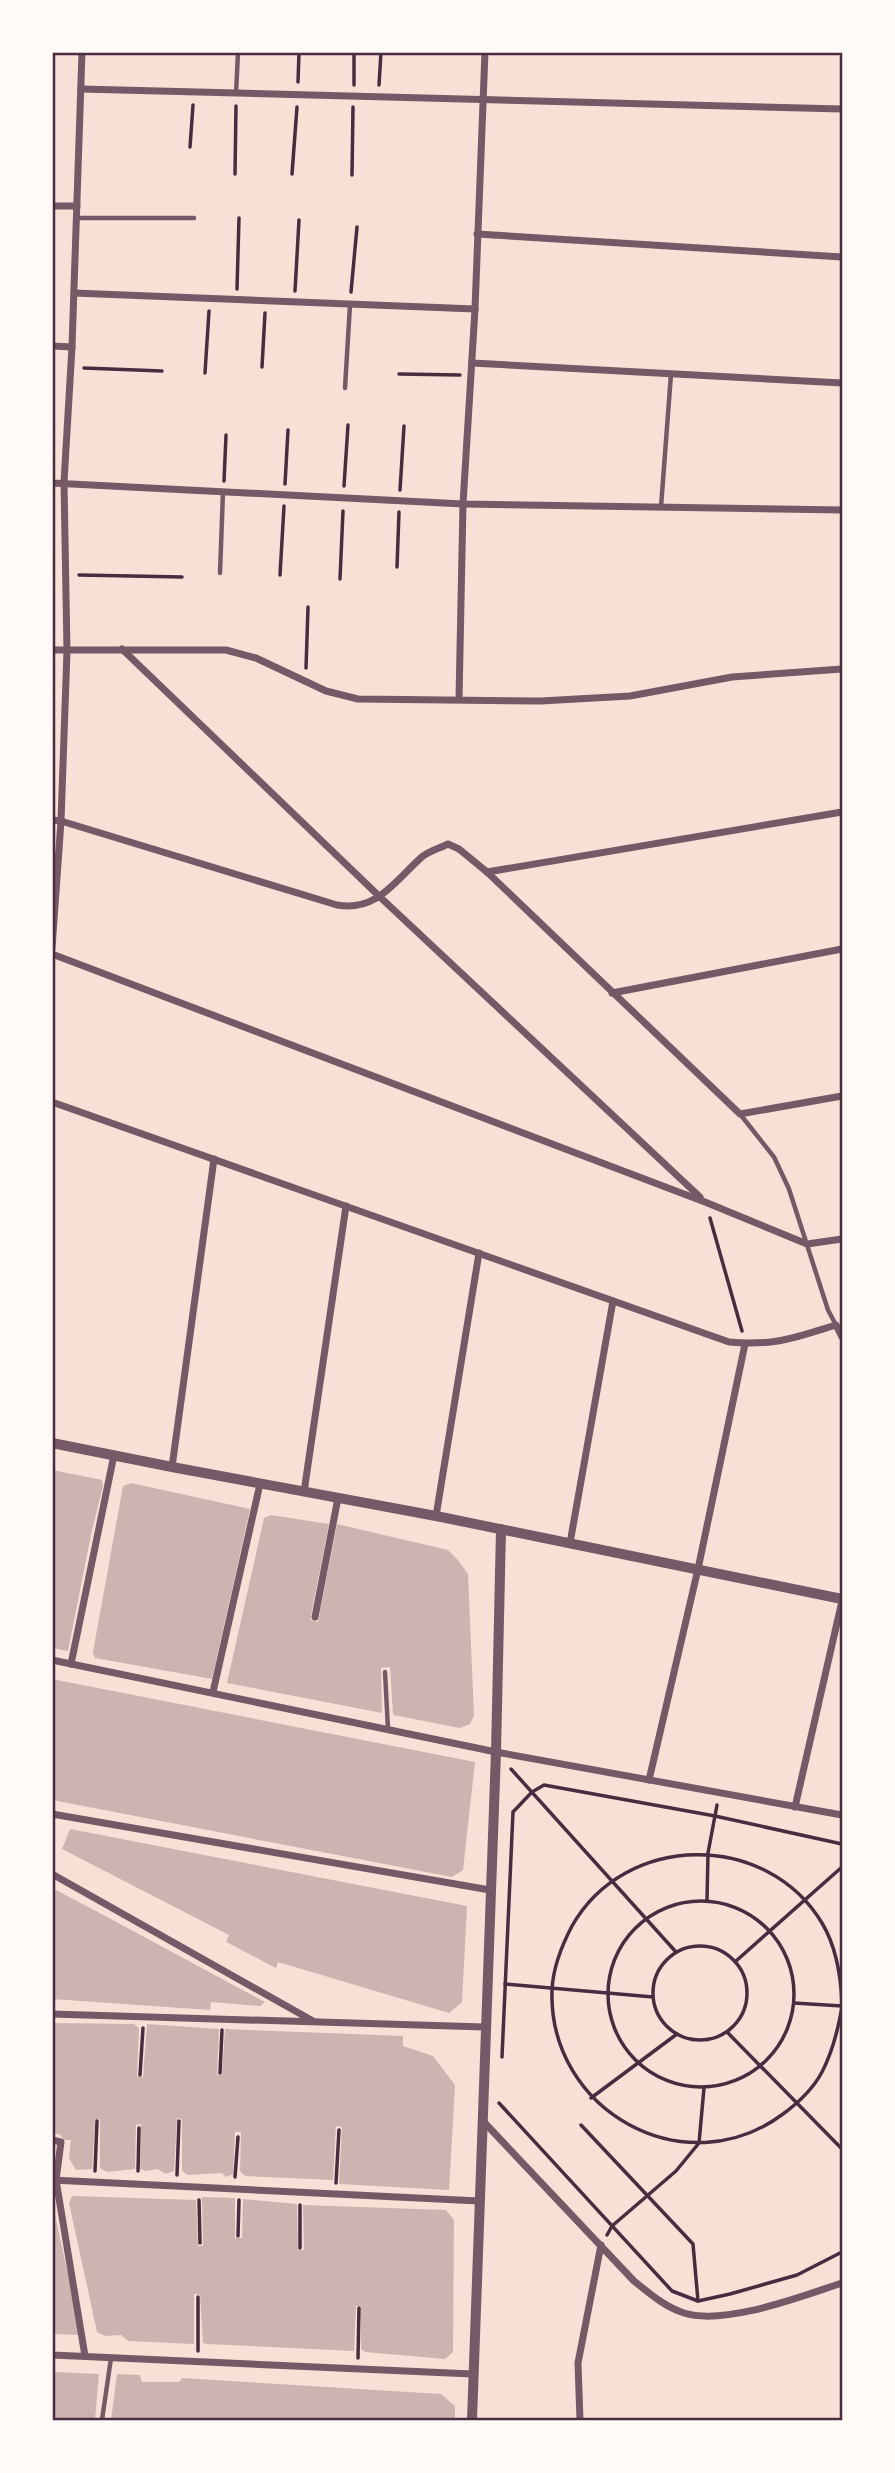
<svg xmlns="http://www.w3.org/2000/svg" width="895" height="2473" font-family="Arial,sans-serif">
  <style>
    .building { fill: #ccb4b1 }
    .lines { fill: none; stroke-linecap: round; stroke-linejoin: round }
    .path { stroke: #4a2c40; stroke-width: 3.5 }
    .service { stroke: #755966; stroke-width: 4.5 }
    .minor { stroke: #755966; stroke-width: 7 }
    .tertiary { stroke: #755966; stroke-width: 10 }
    .neatline { fill: none; stroke: #4a2c40; stroke-width: 2.5 }
  </style>
  <rect width="100%" height="100%" fill="#f7e1d7"/>
  <!-- building -->
  <g class="building">
    <path d="M 52,1470 L 102,1480 L 103,1486 L 91,1535 L 68,1651 L 52,1648 Z"/>
    <path d="M 131,1483 L 250,1509 L 212,1679 L 95,1658 L 93,1652 L 123,1486 Z"/>
    <path d="M 271,1515 L 329,1524 L 310,1620 L 318,1622 L 337,1524 L 448,1550 L 457,1559 L 468,1574 L 474,1716 L 470,1724 L 460,1728 L 393,1715 L 390,1667 L 381,1668 L 382,1713 L 227,1683 L 264,1518 Z"/>
    <path d="M 52,1679 L 475,1762 L 463,1870 L 452,1877 L 52,1800 Z"/>
    <path d="M 70,1829 L 467,1906 L 462,2002 L 449,2013 L 278,1962 L 276,1968 L 226,1942 L 229,1935 L 62,1849 Z"/>
    <path d="M 52,1888 L 96,1911 L 265,2002 L 260,2006 L 211,2002 L 210,2010 L 52,1999 Z"/>
    <path d="M 52,2023 L 134,2024 L 139,2028 L 137,2076 L 143,2077 L 147,2024 L 219,2029 L 217,2075 L 222,2075 L 225,2029 L 403,2036 L 403,2046 L 433,2056 L 455,2085 L 449,2190 L 339,2184 L 342,2127 L 336,2126 L 333,2180 L 245,2176 L 240,2171 L 241,2132 L 235,2132 L 233,2174 L 226,2177 L 222,2173 L 188,2175 L 182,2171 L 182,2119 L 177,2118 L 174,2171 L 166,2174 L 158,2169 L 146,2171 L 140,2169 L 141,2124 L 136,2125 L 135,2169 L 107,2172 L 100,2168 L 100,2119 L 95,2120 L 92,2169 L 76,2170 L 69,2158 L 71,2140 L 65,2140 L 59,2134 L 52,2134 Z"/>
    <path d="M 72,2196 L 196,2200 L 198,2246 L 203,2246 L 202,2197 L 235,2198 L 235,2238 L 242,2238 L 243,2199 L 297,2204 L 298,2250 L 304,2250 L 303,2205 L 446,2210 L 454,2220 L 453,2352 L 445,2359 L 365,2352 L 361,2349 L 361,2306 L 356,2306 L 354,2351 L 206,2344 L 203,2343 L 200,2295 L 194,2294 L 194,2344 L 128,2341 L 121,2335 L 105,2336 L 97,2332 L 69,2203 Z"/>
    <path d="M 52,2210 L 54,2210 L 81,2335 L 52,2334 Z"/>
    <path d="M 55,2372 L 99,2374 L 95,2420 L 52,2420 Z"/>
    <path d="M 117,2374 L 140,2375 L 142,2382 L 179,2382 L 182,2378 L 441,2394 L 455,2406 L 455,2420 L 111,2420 Z"/>
  </g>
  <g class="lines">
    <!-- path -->
    <g class="path">
      <path d="M 298,82 L 299,52"/>
      <path d="M 354,85 L 354,52"/>
      <path d="M 379,85 L 381,52"/>
      <path d="M 190,147 L 193,105"/>
      <path d="M 235,174 L 236,106"/>
      <path d="M 292,174 L 297,107"/>
      <path d="M 352,175 L 353,107"/>
      <path d="M 237,289 L 239,218"/>
      <path d="M 295,291 L 299,220"/>
      <path d="M 351,292 L 357,227"/>
      <path d="M 262,367 L 265,313"/>
      <path d="M 84,368 L 162,371"/>
      <path d="M 205,373 L 209,311"/>
      <path d="M 399,374 L 460,375"/>
      <path d="M 224,481 L 226,435"/>
      <path d="M 285,484 L 288,430"/>
      <path d="M 344,486 L 348,425"/>
      <path d="M 400,490 L 404,426"/>
      <path d="M 397,567 L 399,512"/>
      <path d="M 79,575 L 182,577"/>
      <path d="M 280,575 L 284,506"/>
      <path d="M 340,579 L 343,511"/>
      <path d="M 306,668 L 308,607"/>
      <path d="M 710,1218 L 742,1331"/>
      <path d="M 511,1769 L 676,1952"/>
      <path d="M 707,1900 L 708,1853 L 717,1805"/>
      <circle cx="701" cy="1994" r="93"/>
      <circle cx="700" cy="1993" r="47"/>
      <path d="M 736,1961 L 842,1867"/>
      <path d="M 505,1984 L 653,1997"/>
      <path d="M 794,2003 L 842,2006"/>
      <path d="M 842,2004 C 841,1976 837,1948 822,1923 C 767,1831 625,1832 572,1926 C 562,1945 553,1967 552,1990 C 548,2111 685,2187 783,2114 C 798,2103 813,2089 822,2072 C 833,2051 838,2030 842,2007"/>
      <path d="M 728,2033 L 842,2149"/>
      <path d="M 502,2057 L 513,1812 L 532,1792 L 544,1785 L 715,1816 L 842,1844"/>
      <path d="M 220,2073 L 222,2030"/>
      <path d="M 140,2075 L 143,2028"/>
      <path d="M 591,2098 L 677,2034"/>
      <path d="M 499,2103 L 672,2291 L 698,2301 L 730,2294 L 797,2275 L 842,2252"/>
      <path d="M 581,2125 L 693,2244 L 698,2301"/>
      <path d="M 95,2171 L 97,2121"/>
      <path d="M 138,2171 L 139,2128"/>
      <path d="M 177,2175 L 179,2121"/>
      <path d="M 235,2177 L 238,2137"/>
      <path d="M 336,2183 L 339,2130"/>
      <path d="M 199,2200 L 200,2243"/>
      <path d="M 607,2235 L 612,2226 L 676,2171 L 699,2143 L 704,2088"/>
      <path d="M 238,2236 L 239,2200"/>
      <path d="M 300,2248 L 300,2205"/>
      <path d="M 198,2351 L 198,2297"/>
      <path d="M 358,2358 L 359,2308"/>
    </g>
    <!-- service -->
    <g class="service">
      <path d="M 236,94 L 238,52"/>
      <path d="M 77,218 L 194,218"/>
      <path d="M 345,388 L 350,305"/>
      <path d="M 661,507 L 671,374"/>
      <path d="M 220,573 L 223,492"/>
      <path d="M 740,1114 L 774,1157 L 789,1189 L 828,1310 L 836,1325"/>
      <path d="M 385,1672 L 388,1729"/>
      <path d="M 102,2420 L 111,2358"/>
    </g>
    <!-- minor -->
    <g class="minor">
      <path d="M 81,89 L 842,109"/>
      <path d="M 52,206 L 77,206"/>
      <path d="M 477,234 L 842,257"/>
      <path d="M 74,293 L 475,309"/>
      <path d="M 52,346 L 72,347"/>
      <path d="M 472,363 L 842,383"/>
      <path d="M 52,483 L 463,504 L 842,510"/>
      <path d="M 122,649 L 380,897 L 700,1197"/>
      <path d="M 52,650 L 226,650 L 256,658 L 326,691 L 358,699 L 541,701 L 630,696 L 732,677 L 842,669"/>
      <path d="M 459,699 L 463,504 L 475,309 L 485,52"/>
      <path d="M 52,820 L 61,821 L 337,905 C 378,912 395,880 423,856 C 430,851 440,848 448,844 L 459,849 L 487,872 L 740,1114 L 842,1096"/>
      <path d="M 487,872 L 842,812"/>
      <path d="M 52,948 L 61,821 L 67,651 L 64,482 L 72,347 L 82,52"/>
      <path d="M 52,954 L 705,1202 L 807,1244 L 842,1239"/>
      <path d="M 612,993 L 842,949"/>
      <path d="M 52,1102 L 729,1342 C 775,1346 794,1338 836,1325 L 842,1337"/>
      <path d="M 172,1467 L 214,1159"/>
      <path d="M 304,1492 L 346,1206"/>
      <path d="M 436,1516 L 479,1253"/>
      <path d="M 570,1543 L 613,1301"/>
      <path d="M 315,1617 L 338,1498"/>
      <path d="M 52,1660 L 496,1752 L 842,1815"/>
      <path d="M 71,1664 L 114,1455"/>
      <path d="M 213,1692 L 260,1484"/>
      <path d="M 649,1780 L 698,1569 L 745,1344"/>
      <path d="M 795,1807 L 842,1601"/>
      <path d="M 52,1814 L 490,1890"/>
      <path d="M 52,1874 L 313,2021"/>
      <path d="M 52,2014 L 484,2027"/>
      <path d="M 482,2120 L 634,2281 C 649,2293 665,2307 684,2313 C 725,2326 802,2296 842,2283"/>
      <path d="M 52,2140 L 61,2142 L 56,2180 L 85,2356"/>
      <path d="M 52,2180 L 479,2201"/>
      <path d="M 52,2355 L 472,2374"/>
      <path d="M 580,2420 L 578,2363 L 601,2245"/>
    </g>
    <!-- tertiary -->
    <g class="tertiary">
      <path d="M 52,1443 L 172,1467 L 436,1516 L 842,1599"/>
      <path d="M 472,2420 L 496,1752 L 501,1529"/>
    </g>
  </g>
  <!-- border -->
  <rect width="895" height="2473" fill="none" stroke="#fffaf5" stroke-width="108"/>
  <rect x="54" y="54" width="787" height="2365" class="neatline"/>
</svg>
